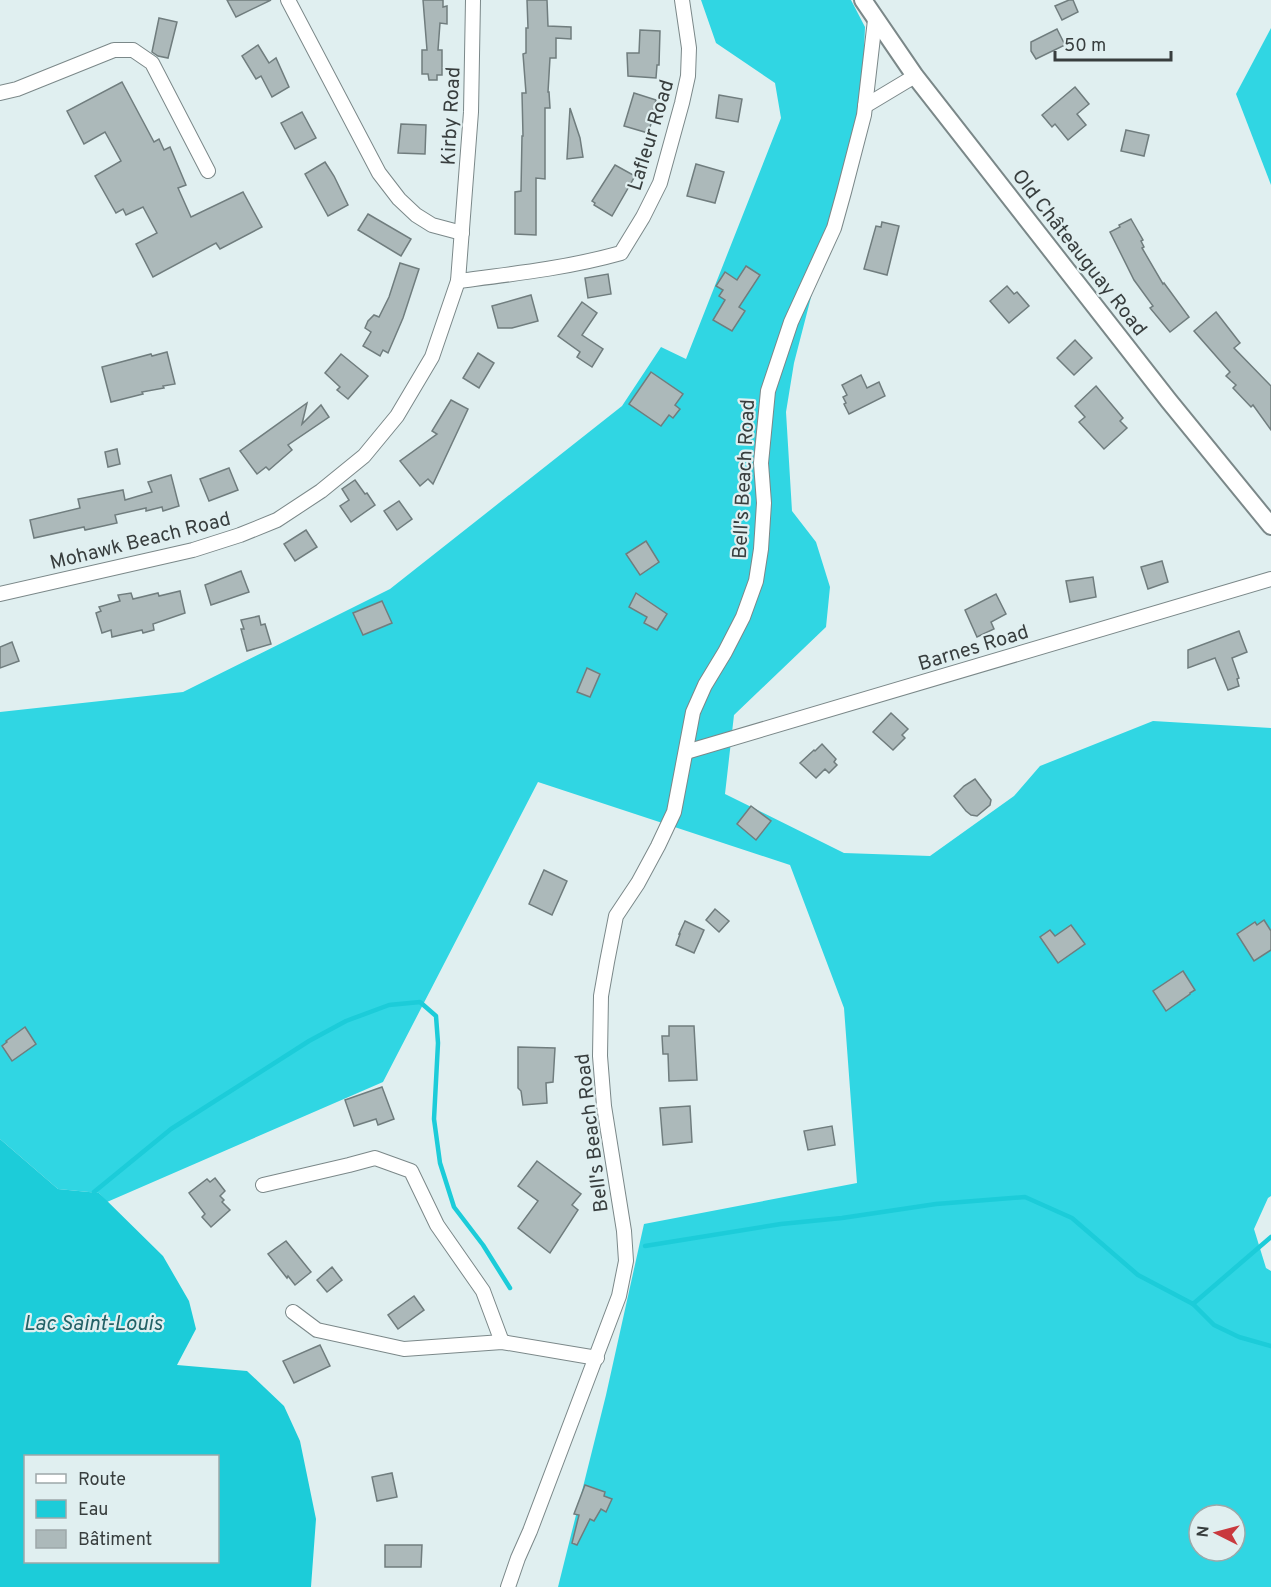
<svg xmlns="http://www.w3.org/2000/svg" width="1271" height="1587" font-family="Overpass,sans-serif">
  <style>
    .forest { fill: #30d6e3; fill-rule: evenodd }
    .water { fill: #1cccd9; fill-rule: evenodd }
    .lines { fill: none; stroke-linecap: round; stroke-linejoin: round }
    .stream { stroke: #1cccd9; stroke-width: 4.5 }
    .building { fill: #acb9ba; stroke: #707d7e; stroke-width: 1.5 }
    .minor-casing { stroke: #7b8889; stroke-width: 16 }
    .tertiary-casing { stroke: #7b8889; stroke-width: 20 }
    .minor { stroke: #fff; stroke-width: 14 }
    .tertiary { stroke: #fff; stroke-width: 16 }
    .labels { text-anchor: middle; stroke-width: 4.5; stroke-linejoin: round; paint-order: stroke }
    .street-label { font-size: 20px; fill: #383e3e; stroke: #e0eff0 }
    .water-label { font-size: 21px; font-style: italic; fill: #226166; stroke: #e0eff0 }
  </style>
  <rect width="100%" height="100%" fill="#e0eff0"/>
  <!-- forest -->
  <g class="forest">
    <path d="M 701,0 L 851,0 L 865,27 L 862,100 L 794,363 L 786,412 L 792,511 L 816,542 L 830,587 L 826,627 L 734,715 L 725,794 L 844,853 L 930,856 L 1014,796 L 1040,766 L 1153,721 L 1271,728 L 1271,1196 L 1268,1198 L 1254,1229 L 1266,1268 L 1271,1271 L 1271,1587 L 558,1587 L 606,1395 L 644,1224 L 857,1183 L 844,1008 L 790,865 L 538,782 L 383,1082 L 107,1202 L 99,1193 L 58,1189 L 0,1139 L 0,712 L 183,692 L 390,589 L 622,406 L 661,347 L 686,359 L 781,118 L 775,83 L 716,43 ZM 1199,1515 L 1235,1515 L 1235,1551 L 1199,1551 Z"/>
    <path d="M 1271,28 L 1271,185 L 1236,94 Z"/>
  </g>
  <!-- water -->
  <path class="water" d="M 0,1139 L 58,1189 L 99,1193 L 163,1256 L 189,1301 L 196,1329 L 177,1365 L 247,1371 L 284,1406 L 300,1441 L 316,1519 L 311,1587 L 0,1587 ZM 26,1456 L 218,1456 L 218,1562 L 26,1562 Z"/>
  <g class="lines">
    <!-- stream -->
    <g class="stream">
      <path d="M 94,1192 L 171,1129 L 309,1041 L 346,1021 L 389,1005 L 420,1002 L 436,1016 L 438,1043 L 434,1119 L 440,1163 L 454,1207 L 483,1245 L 510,1288"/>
      <path d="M 645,1246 L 781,1224 L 842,1218 L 936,1204 L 1025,1197 L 1072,1218 L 1138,1275 L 1193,1304 L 1271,1237"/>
      <path d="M 1193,1304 L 1214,1325 L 1239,1337 L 1271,1346"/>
    </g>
  </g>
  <!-- building -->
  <g class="building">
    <path d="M 227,0 L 271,0 L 236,17 Z"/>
    <path d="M 423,0 L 443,0 L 443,7 L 447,6 L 447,24 L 440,23 L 438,50 L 442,50 L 442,75 L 437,75 L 437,80 L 429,80 L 428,74 L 422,74 L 422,50 L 427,50 Z"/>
    <path d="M 527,0 L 547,0 L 548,26 L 571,27 L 571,39 L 556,38 L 556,58 L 550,58 L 548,92 L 549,92 L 550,108 L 545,108 L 545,179 L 536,178 L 536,235 L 515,234 L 515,192 L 521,191 L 522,136 L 523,136 L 522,93 L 526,93 L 523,54 L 526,53 L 526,28 L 528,28 Z"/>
    <path d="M 1069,0 L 1073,0 L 1078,12 L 1062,20 L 1055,6 Z"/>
    <path d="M 159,18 L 177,22 L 168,58 L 158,56 L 152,52 Z"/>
    <path d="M 1057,29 L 1065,45 L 1036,59 L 1031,51 L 1031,42 Z"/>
    <path d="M 640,30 L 660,31 L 659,65 L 657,65 L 656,78 L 628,76 L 627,53 L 639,53 Z"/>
    <path d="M 258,45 L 269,63 L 276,58 L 289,87 L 272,97 L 261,76 L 256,79 L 242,56 Z"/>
    <path d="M 122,82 L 154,142 L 159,139 L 164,150 L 170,147 L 186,185 L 178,188 L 191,217 L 243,192 L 262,227 L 220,249 L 216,243 L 153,277 L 136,244 L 157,233 L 143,207 L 126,215 L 123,209 L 116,213 L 95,176 L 121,161 L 105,132 L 84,144 L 67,111 Z"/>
    <path d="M 1075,87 L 1089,104 L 1077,114 L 1086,125 L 1068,140 L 1055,124 L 1052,127 L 1042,115 Z"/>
    <path d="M 634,93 L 656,100 L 652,114 L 654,115 L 648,133 L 624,126 Z"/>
    <path d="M 719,95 L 742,99 L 738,122 L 716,118 Z"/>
    <path d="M 570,108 L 580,138 L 583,157 L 567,159 Z"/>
    <path d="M 302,112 L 316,138 L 295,149 L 281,123 Z"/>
    <path d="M 401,124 L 426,125 L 425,154 L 398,153 Z"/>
    <path d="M 1126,130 L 1149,135 L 1144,156 L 1121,151 Z"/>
    <path d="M 325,162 L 334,176 L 348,205 L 328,216 L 305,174 Z"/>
    <path d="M 696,164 L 724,172 L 715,203 L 687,196 Z"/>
    <path d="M 615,165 L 635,176 L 612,216 L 594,205 L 595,203 L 592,201 Z"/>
    <path d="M 368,214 L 411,239 L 401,256 L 358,230 Z"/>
    <path d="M 1131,219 L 1143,240 L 1141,241 L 1144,247 L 1142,248 L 1163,284 L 1164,283 L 1189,317 L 1170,332 L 1150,308 L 1153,306 L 1134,280 L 1110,232 L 1120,227 L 1119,225 Z"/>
    <path d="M 882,222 L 899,226 L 887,275 L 864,269 L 876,226 L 881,227 Z"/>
    <path d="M 400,263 L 419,269 L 403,318 L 388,353 L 383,350 L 380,356 L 363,346 L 371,332 L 365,328 L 368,321 L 374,315 L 379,317 L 389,297 Z"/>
    <path d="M 746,266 L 760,275 L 739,307 L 745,311 L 732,331 L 713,320 L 725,300 L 719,296 L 723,290 L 716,286 L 725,272 L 737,280 Z"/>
    <path d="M 608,274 L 611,294 L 588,298 L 585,278 Z"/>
    <path d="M 1007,286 L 1014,294 L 1017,292 L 1029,306 L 1009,323 L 990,301 Z"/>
    <path d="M 531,295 L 538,321 L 512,328 L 498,328 L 492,306 Z"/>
    <path d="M 582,302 L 597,313 L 582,335 L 603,349 L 592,367 L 577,357 L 580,352 L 558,336 Z"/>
    <path d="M 1216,312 L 1240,343 L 1234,348 L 1271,386 L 1271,430 L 1253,405 L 1251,407 L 1233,388 L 1236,385 L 1226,376 L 1230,372 L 1194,331 Z"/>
    <path d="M 1075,340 L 1092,358 L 1074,375 L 1057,358 Z"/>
    <path d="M 167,352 L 175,384 L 163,386 L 164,388 L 142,392 L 143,394 L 111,402 L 102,367 L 151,354 L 152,356 Z"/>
    <path d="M 478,353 L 494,363 L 479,388 L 463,378 Z"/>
    <path d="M 341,354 L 368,376 L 348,399 L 337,390 L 340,387 L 325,373 Z"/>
    <path d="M 651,372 L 683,394 L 675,405 L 680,409 L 673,418 L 669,415 L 661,426 L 629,404 Z"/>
    <path d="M 861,375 L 867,388 L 879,382 L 885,396 L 849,414 L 844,404 L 846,403 L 843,397 L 847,395 L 842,385 Z"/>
    <path d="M 1096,386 L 1123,418 L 1120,421 L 1127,428 L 1104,449 L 1079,422 L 1085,417 L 1075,406 Z"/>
    <path d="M 451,400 L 468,409 L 433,484 L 428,479 L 420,486 L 400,461 L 437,434 L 432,431 Z"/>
    <path d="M 307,403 L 302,424 L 321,405 L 329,417 L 288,445 L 292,450 L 269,470 L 266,467 L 257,474 L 240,451 Z"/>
    <path d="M 117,449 L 120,464 L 108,467 L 105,452 Z"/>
    <path d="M 229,468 L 238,490 L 209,501 L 200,479 Z"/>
    <path d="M 171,475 L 179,506 L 163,511 L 162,507 L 146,511 L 146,508 L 115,515 L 117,523 L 85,530 L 84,527 L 34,538 L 30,520 L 80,508 L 78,499 L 123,490 L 125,500 L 152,492 L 148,482 Z"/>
    <path d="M 355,480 L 365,494 L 367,493 L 375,505 L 351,522 L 340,506 L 349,500 L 342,489 Z"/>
    <path d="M 399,501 L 412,519 L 397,530 L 384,511 Z"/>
    <path d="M 306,530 L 317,547 L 295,561 L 284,544 Z"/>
    <path d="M 646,541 L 659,562 L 640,575 L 626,554 Z"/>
    <path d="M 1162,561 L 1168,582 L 1148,589 L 1141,567 Z"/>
    <path d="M 241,571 L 249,592 L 211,605 L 205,585 Z"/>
    <path d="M 1093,577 L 1096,597 L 1070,602 L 1066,581 Z"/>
    <path d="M 180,591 L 185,613 L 153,624 L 154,630 L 143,633 L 142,630 L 112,637 L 111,630 L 102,633 L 96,613 L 101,611 L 99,607 L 120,601 L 118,595 L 131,593 L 133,599 L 158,593 L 159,596 Z"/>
    <path d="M 636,593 L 667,614 L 657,630 L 644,623 L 647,617 L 629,607 Z"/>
    <path d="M 996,594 L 1006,614 L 991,622 L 994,629 L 977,637 L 965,610 Z"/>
    <path d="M 382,601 L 392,623 L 363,635 L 353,613 Z"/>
    <path d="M 259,616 L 261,625 L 265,624 L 271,644 L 247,651 L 241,629 L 244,629 L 241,620 Z"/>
    <path d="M 1239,631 L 1247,652 L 1232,658 L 1239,678 L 1237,679 L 1239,686 L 1228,690 L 1215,658 L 1188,668 L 1188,650 Z"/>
    <path d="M 12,642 L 19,661 L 0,668 L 0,647 Z"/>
    <path d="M 587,668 L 600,674 L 590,697 L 577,692 Z"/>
    <path d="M 891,713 L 908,729 L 902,735 L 905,738 L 893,750 L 873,732 Z"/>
    <path d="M 822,744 L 836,759 L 834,762 L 837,765 L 829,773 L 825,769 L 816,778 L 800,763 L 814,750 L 815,751 Z"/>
    <path d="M 975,779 L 991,800 L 990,805 L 977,816 L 971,815 L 966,811 L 954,796 L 964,786 Z"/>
    <path d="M 751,806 L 771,821 L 756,840 L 737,824 Z"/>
    <path d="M 544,870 L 567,881 L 552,915 L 529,904 Z"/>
    <path d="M 715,909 L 729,921 L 719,932 L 706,920 Z"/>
    <path d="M 1264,920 L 1271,931 L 1271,950 L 1254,961 L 1237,934 L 1255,922 L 1257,925 Z"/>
    <path d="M 685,921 L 704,930 L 694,953 L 676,945 L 680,934 L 679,934 Z"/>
    <path d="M 1071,925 L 1085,944 L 1058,963 L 1040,937 L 1050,930 L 1055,936 Z"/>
    <path d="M 1183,971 L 1195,990 L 1190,993 L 1190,994 L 1166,1011 L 1153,991 Z"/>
    <path d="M 669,1026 L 694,1026 L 697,1080 L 669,1081 L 668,1054 L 663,1054 L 662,1036 L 669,1036 Z"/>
    <path d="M 25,1027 L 36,1044 L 12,1061 L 2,1046 L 7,1042 L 6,1041 Z"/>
    <path d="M 518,1047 L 555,1048 L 553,1082 L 546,1083 L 547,1103 L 523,1105 L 521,1091 L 518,1088 Z"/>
    <path d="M 382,1087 L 394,1119 L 378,1125 L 376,1119 L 354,1126 L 345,1100 Z"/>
    <path d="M 690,1106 L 692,1142 L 663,1145 L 660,1108 Z"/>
    <path d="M 832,1126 L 835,1145 L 808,1150 L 804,1131 Z"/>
    <path d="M 537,1161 L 581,1194 L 572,1205 L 578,1210 L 550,1253 L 518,1228 L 538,1201 L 518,1186 Z"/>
    <path d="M 215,1178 L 225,1191 L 220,1196 L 224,1200 L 222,1202 L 230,1210 L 211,1227 L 202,1217 L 205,1214 L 189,1193 L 207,1179 L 210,1182 Z"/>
    <path d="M 286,1241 L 311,1272 L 295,1285 L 288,1276 L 287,1278 L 268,1254 Z"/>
    <path d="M 332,1267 L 342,1280 L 327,1292 L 317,1280 Z"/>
    <path d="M 414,1296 L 424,1310 L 398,1329 L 388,1315 Z"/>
    <path d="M 320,1345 L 330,1366 L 294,1383 L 283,1361 Z"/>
    <path d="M 392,1473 L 397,1497 L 377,1501 L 372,1477 Z"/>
    <path d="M 585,1485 L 605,1492 L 604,1496 L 612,1499 L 606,1512 L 601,1509 L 594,1521 L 590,1519 L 577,1545 L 572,1543 L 579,1515 L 574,1514 Z"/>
    <path d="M 385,1545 L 422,1545 L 421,1567 L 385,1567 Z"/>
  </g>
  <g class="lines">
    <!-- minor casing -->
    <g class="minor-casing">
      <g id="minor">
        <path d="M 288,0 L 379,173 L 399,199 L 416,215 L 432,225 L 462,233"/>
        <path d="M 0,93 L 17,89 L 114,50 L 133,50 L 152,63 L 208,171"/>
        <path d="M 865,106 L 915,76"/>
        <path d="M 458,281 C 513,274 568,268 621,253 L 643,217 L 660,183 L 682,103 L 688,76 L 689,48 L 682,0"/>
        <path d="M 0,594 L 193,550 L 240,535 L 277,520 L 321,491 L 364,456 L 397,416 L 432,357 L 458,281 L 471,112 L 473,0"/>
        <path d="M 686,752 L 1271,579"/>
        <path d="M 263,1185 L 349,1165 L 375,1158 L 411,1171 L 437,1225 L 483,1291 L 502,1342"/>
        <path d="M 293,1312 L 317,1330 L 404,1349 L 502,1342 L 597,1358"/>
        <path d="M 508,1587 L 518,1558 L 530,1531 L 619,1296 L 626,1261 L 624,1231 L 604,1106 L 600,1056 L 601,996 L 607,962 L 616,916 L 638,883 L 658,846 L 674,812 L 693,712 L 705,685 L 725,652 L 743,617 L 756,581 L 761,549 L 764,503 L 761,463 L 768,391 L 791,322 L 834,228 L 844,192 L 864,115 L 875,20"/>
      </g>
    </g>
    <!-- tertiary casing -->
    <g class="tertiary-casing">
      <path id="tertiary" d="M 863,0 L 915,76 L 1169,401 L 1271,526"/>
    </g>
    <!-- minor -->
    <use href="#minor" class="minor"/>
    <!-- tertiary -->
    <use href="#tertiary" class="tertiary"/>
  </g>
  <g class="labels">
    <!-- street labels -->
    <g class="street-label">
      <text transform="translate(450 116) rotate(-87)" y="7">Kirby Road</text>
      <text transform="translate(650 135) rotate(-73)" y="7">Lafleur Road</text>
      <text transform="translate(1080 252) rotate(52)" y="7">Old Châteauguay Road</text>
      <text transform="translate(743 479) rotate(-87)" y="7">Bell's Beach Road</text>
      <text transform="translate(140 540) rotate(-14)" y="7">Mohawk Beach Road</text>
      <text transform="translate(973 647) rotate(-17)" y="7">Barnes Road</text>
      <text transform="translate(591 1133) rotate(-97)" y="7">Bell's Beach Road</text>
    </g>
    <!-- water labels -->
    <g class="water-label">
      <text x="93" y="1330">Lac Saint-Louis</text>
    </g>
  </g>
  <!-- legend -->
  <rect x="24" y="1455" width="195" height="108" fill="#e0eff0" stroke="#9da8a9" stroke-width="1.5"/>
  <rect x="36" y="1474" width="30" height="9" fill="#ffffff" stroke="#9da8a9" stroke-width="1.5"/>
  <text x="78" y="1485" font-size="18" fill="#383e3e">Route</text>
  <rect x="36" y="1500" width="30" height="18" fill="#1cccd9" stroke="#9da8a9" stroke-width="1.5"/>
  <text x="78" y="1515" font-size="18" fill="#383e3e">Eau</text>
  <rect x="36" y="1530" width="30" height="18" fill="#acb9ba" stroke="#9da8a9" stroke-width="1.5"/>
  <text x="78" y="1545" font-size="18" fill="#383e3e">Bâtiment</text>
  <!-- north arrow -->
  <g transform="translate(1217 1533) rotate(276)"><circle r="28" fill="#e0eff0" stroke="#9da8a9" stroke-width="1.5"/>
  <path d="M0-4.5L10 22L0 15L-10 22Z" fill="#c9393e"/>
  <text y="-9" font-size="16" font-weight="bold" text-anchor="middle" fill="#383e3e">N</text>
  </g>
  <!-- scale -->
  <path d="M1055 51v9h116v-9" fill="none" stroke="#383e3e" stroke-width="3"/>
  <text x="1064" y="51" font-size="18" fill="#383e3e" stroke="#e0eff0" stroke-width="4.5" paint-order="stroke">50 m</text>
</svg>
